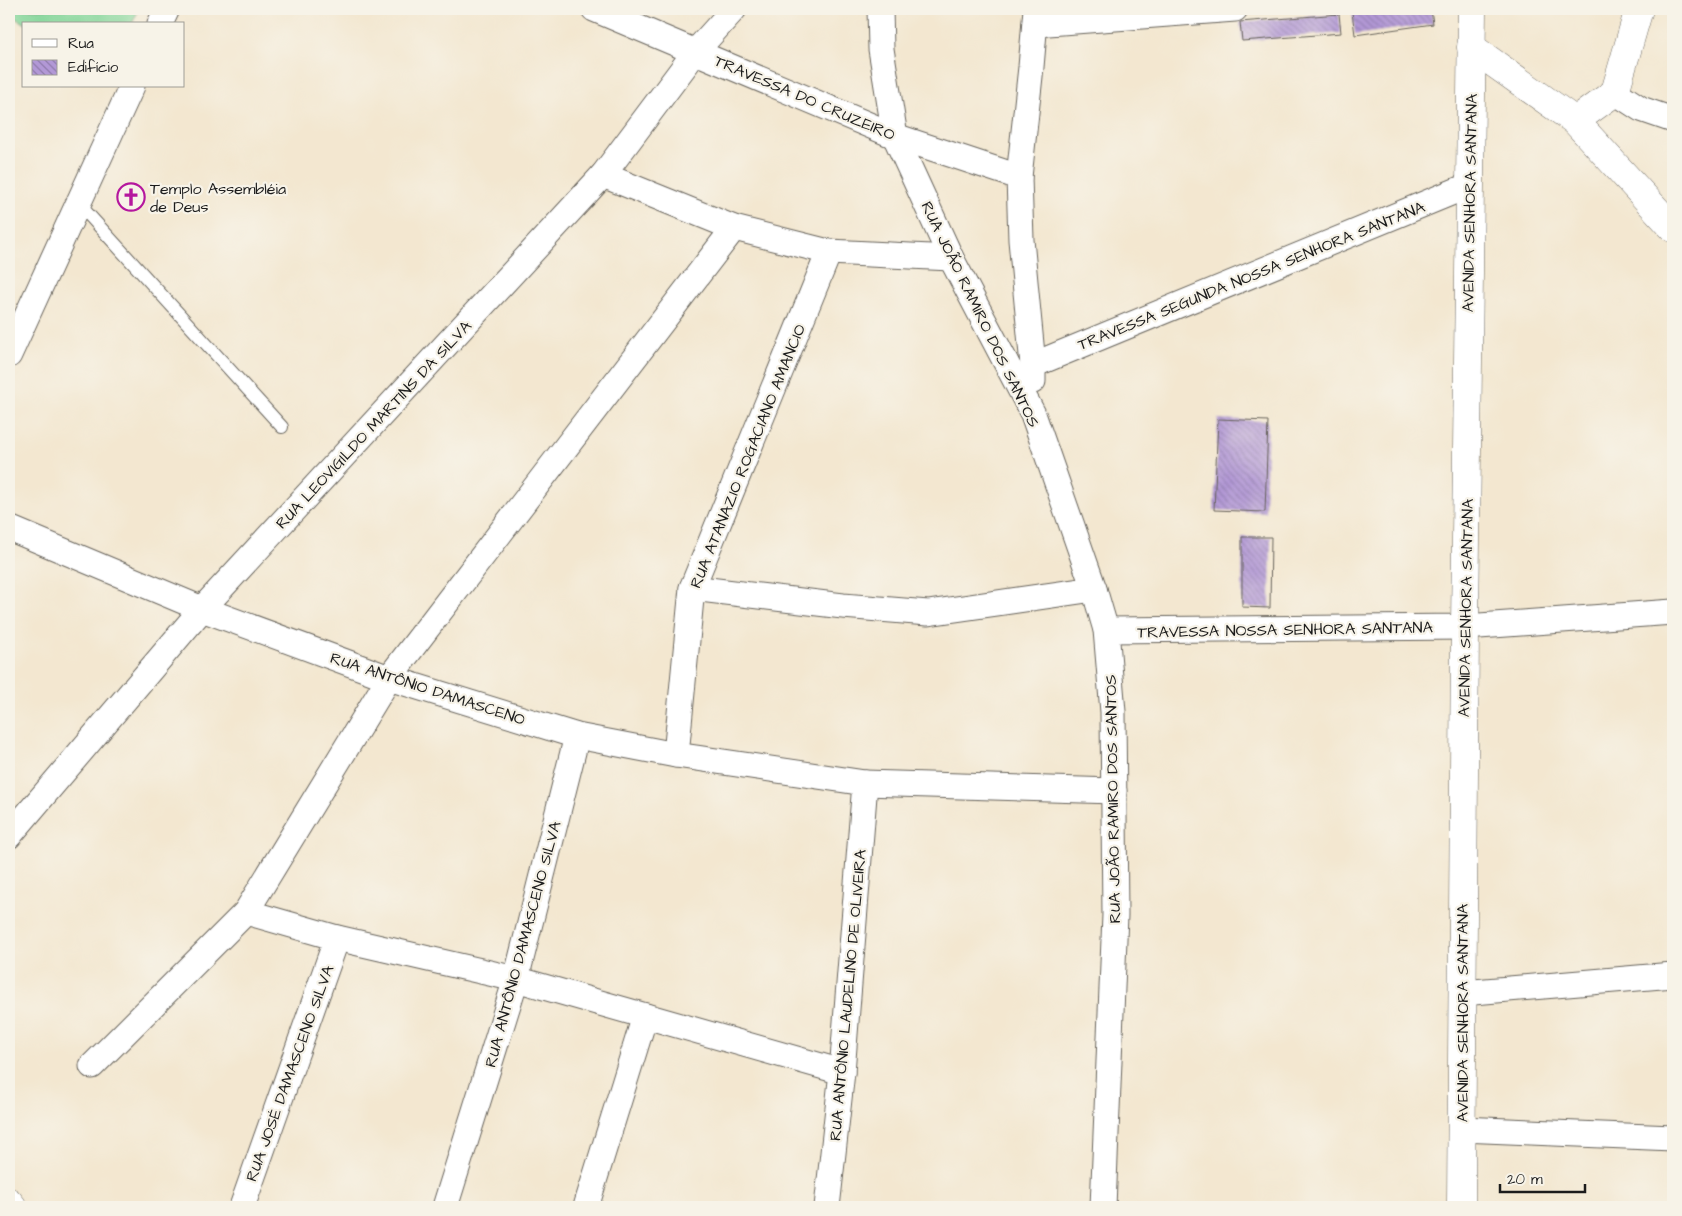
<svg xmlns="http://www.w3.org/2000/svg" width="1682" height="1216" font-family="'Architects Daughter',sans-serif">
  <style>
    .green { fill: #81d598; stroke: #4e785a }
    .building { fill: url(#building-back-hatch) }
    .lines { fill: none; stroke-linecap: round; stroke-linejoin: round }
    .lane-casing { stroke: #67635b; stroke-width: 14 }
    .street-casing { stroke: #67635b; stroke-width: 27 }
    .secondary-casing { stroke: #67635b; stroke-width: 29 }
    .primary-casing { stroke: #67635b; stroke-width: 29 }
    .lane { stroke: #fff; stroke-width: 12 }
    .street { stroke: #fff; stroke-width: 25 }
    .secondary { stroke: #fff; stroke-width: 28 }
    .primary { stroke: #fff; stroke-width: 28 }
    .labels { text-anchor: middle; stroke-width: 4.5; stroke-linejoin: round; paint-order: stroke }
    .street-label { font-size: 16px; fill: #1c1c1c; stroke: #f7f3e8 }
    .poi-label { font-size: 16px; fill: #1c1c1c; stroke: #f7f3e8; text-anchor: start }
  </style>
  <defs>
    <pattern id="building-back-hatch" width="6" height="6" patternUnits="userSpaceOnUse" patternTransform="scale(1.25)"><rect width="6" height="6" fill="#b298d6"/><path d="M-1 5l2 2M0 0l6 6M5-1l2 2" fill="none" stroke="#907bad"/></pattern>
  </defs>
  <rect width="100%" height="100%" fill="#f7f3e8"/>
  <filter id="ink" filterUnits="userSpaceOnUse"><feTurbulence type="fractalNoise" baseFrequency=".02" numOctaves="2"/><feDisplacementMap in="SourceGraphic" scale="10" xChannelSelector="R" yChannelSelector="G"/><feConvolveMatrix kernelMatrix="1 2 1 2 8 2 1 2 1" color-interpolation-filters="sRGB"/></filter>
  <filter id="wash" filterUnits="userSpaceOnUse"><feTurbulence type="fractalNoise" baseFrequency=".0096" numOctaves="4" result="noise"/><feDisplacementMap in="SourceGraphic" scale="20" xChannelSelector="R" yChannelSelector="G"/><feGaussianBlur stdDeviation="1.12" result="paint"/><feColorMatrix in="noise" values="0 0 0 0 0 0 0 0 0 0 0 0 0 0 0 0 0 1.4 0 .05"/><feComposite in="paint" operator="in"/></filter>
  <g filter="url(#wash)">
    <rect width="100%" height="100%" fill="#f3e7d0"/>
    <!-- green -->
    <path class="green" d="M 9,9 L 139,9 L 132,24 L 26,24 L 9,15 Z"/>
    <g id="blocks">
      <!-- building -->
      <g class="building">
        <path d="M 1376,9 L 1431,9 L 1433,24 L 1355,35 L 1352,12 Z"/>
        <path d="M 1339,14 L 1341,33 L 1242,41 L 1240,22 Z"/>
        <path d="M 1218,419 L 1268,421 L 1265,512 L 1214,510 Z"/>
        <path d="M 1242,537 L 1271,537 L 1270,608 L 1242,607 Z"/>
      </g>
    </g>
  </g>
  <g filter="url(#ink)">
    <use href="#blocks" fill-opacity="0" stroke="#67635b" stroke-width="1"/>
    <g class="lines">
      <!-- lane casing -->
      <g class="lane-casing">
        <path id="lane" d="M 78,203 L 282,427"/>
      </g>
      <!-- street casing -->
      <g class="street-casing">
        <g id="street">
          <path d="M 594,9 L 895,136 L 1019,177"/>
          <path d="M 880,9 L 881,49 L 895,136 L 951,258 L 1033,414 L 1094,589 L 1106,630 L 1113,712 L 1115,915 L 1103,1207"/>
          <path d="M 160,24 L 167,9"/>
          <path d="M 1035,24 L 1235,9"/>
          <path d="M 1615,92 L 1641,109 L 1673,120"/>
          <path d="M 603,175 L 734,228 L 829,252 L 951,258"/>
          <path d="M 9,355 L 132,86"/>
          <path d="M 1033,365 L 1470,185"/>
          <path d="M 1033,381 L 1033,365 L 1021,240 L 1019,177 L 1031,67 L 1036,9"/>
          <path d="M 9,528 L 202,609 L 389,678 L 577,736 L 676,755 L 865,783 L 1114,791"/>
          <path d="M 692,588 L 843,606 L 928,613 L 1094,589"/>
          <path d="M 1106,630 L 1465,627 L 1673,612"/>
          <path d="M 676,755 L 692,588 L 829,252"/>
          <path d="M 9,836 L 202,609 L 603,175 L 696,51 L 734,9"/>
          <path d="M 246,912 L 337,938 L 516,979 L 842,1072"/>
          <path d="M 1462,993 L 1673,975"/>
          <path d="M 92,1066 L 246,912 L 389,678 L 734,228"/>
          <path d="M 1461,1129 L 1673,1138"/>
          <path d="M 242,1207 L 337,938"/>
          <path d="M 445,1207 L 516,979 L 577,736"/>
          <path d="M 586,1207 L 645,1016"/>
          <path d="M 827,1207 L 842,1072 L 865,783"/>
        </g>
      </g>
      <!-- secondary casing -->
      <g class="secondary-casing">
        <g id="secondary">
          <path d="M 1471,47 L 1575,121 L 1673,228"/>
          <path d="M 1575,121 L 1615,92 L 1639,9"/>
          <path d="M 1461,1207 L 1465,627 L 1472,9"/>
        </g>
      </g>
      <!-- primary casing -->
      <g class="primary-casing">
        <path id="primary" d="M 9,1202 L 13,1207"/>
      </g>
      <!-- lane -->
      <use href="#lane" class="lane"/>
      <!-- street -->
      <use href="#street" class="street"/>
      <!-- secondary -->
      <use href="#secondary" class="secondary"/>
      <!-- primary -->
      <use href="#primary" class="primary"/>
    </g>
  </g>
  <!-- icons -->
  <defs>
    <g id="church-ring" transform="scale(1.4375)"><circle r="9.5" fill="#f7f3e8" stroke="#b5179e" stroke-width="1.5"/><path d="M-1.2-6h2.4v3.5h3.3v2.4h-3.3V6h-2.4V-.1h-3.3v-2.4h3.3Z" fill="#b5179e"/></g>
  </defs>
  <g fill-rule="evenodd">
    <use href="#church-ring" x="131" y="197"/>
  </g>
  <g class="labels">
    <!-- street labels -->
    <g class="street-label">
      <text transform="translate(805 97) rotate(23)" y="6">TRAVESSA DO CRUZEIRO</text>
      <text transform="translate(1469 203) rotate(-89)" y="6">AVENIDA SENHORA SANTANA</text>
      <text transform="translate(1251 275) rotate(-22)" y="6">TRAVESSA SEGUNDA NOSSA SENHORA SANTANA</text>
      <text transform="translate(981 314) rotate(64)" y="6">RUA JOÃO RAMIRO DOS SANTOS</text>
      <text transform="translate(373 424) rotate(-47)" y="6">RUA LEOVIGILDO MARTINS DA SILVA</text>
      <text transform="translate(747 456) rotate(-68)" y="6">RUA ATANAZIO ROGACIANO AMANCIO</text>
      <text transform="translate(1465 608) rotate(-89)" y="6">AVENIDA SENHORA SANTANA</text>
      <text transform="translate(1285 629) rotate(-1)" y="6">TRAVESSA NOSSA SENHORA SANTANA</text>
      <text transform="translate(428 688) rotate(18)" y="6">RUA ANTÔNIO DAMASCENO</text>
      <text transform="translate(1112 799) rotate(-91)" y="6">RUA JOÃO RAMIRO DOS SANTOS</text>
      <text transform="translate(522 944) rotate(-75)" y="6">RUA ANTÔNIO DAMASCENO SILVA</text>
      <text transform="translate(847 995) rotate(-85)" y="6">RUA ANTÔNIO LAUDELINO DE OLIVEIRA</text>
      <text transform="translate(1462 1013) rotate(-90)" y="6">AVENIDA SENHORA SANTANA</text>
      <text transform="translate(289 1073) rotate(-70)" y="6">RUA JOSÉ DAMASCENO SILVA</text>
    </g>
    <!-- poi labels -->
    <g class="poi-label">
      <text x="150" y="194">Templo Assembléia<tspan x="150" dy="18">de Deus</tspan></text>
    </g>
  </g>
  <!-- margin -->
  <rect width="1682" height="1216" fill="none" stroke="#f7f3e8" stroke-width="30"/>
  <!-- legend -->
  <rect x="22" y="22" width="162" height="65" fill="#f7f3e8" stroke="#9f9d96"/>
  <rect x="32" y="39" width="25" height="8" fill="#ffffff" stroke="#9f9d96"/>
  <text x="68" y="48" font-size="15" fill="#1c1c1c">Rua</text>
  <rect x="32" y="60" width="25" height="15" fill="url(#building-back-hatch)" stroke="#9f9d96"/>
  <text x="68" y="72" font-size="15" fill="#1c1c1c">Edifício</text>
  <!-- scale -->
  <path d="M1500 1184v8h85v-8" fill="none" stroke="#1c1c1c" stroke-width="2.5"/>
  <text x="1507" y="1184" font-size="15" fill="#1c1c1c" stroke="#f7f3e8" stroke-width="4" paint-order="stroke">20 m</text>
</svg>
